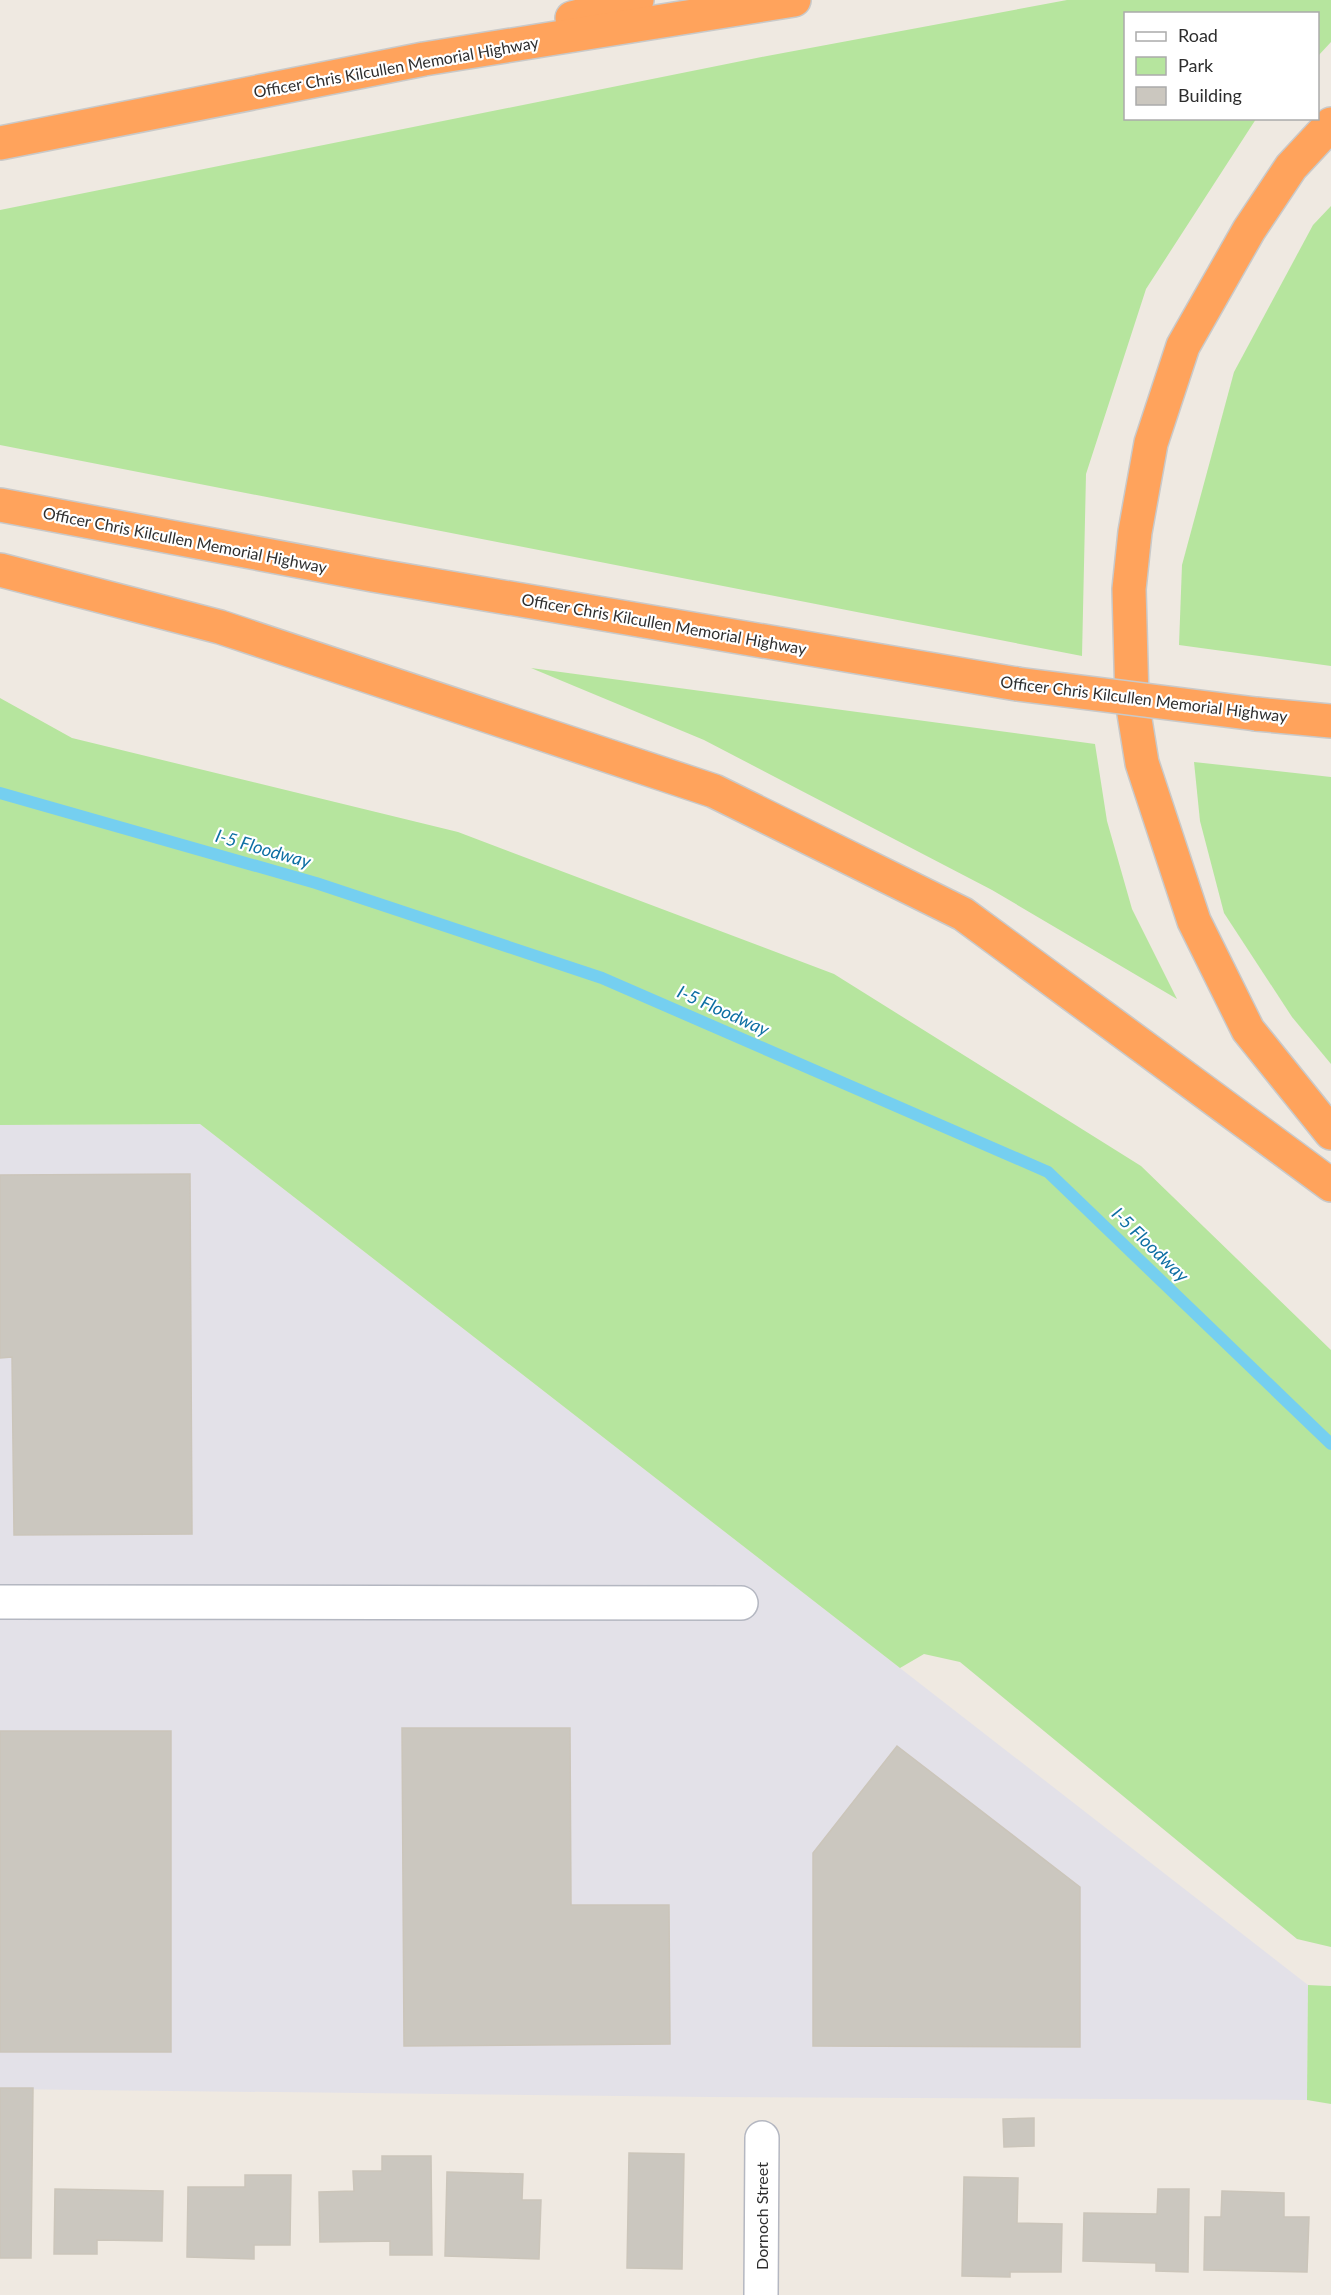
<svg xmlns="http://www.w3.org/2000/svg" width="1331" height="2295" font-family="Lato,sans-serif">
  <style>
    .industrial { fill: #e3e1e8 }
    .green { fill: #b6e59e }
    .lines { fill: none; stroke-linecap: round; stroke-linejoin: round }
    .stream { stroke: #75cff0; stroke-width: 12 }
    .building { fill: #cbc7bf; stroke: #cbc5ba; stroke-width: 1.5 }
    .minor-casing { stroke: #b4b7c1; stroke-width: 36 }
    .highway-casing { stroke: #c9c9c9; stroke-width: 36 }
    .minor { stroke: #fff; stroke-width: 33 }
    .highway { stroke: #ffa35c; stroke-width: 33 }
    .highway-bridge-casing { stroke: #c9c9c9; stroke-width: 36; stroke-linecap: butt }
    .highway-bridge { stroke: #ffa35c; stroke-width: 33 }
    .labels { text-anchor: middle; stroke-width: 4.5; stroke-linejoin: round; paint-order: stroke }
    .street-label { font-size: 16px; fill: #2e2e2e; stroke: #fff }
    .water-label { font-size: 18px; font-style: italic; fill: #0d6fa3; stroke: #fff }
  </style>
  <rect width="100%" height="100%" fill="#efe9e1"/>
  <!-- industrial -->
  <path class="industrial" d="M 200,1124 L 1308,1985 L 1307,2100 L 710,2097 L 0,2089 L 0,1125 Z"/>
  <!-- green -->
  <g class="green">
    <path d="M 1067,0 L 1331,0 L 1331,42 L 1318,56 L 1318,14 L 1126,14 L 1126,118 L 1256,119 L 1146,289 L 1086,474 L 1082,656 L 0,445 L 0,210 L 767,56 Z"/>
    <path d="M 1331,206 L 1331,666 L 1179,645 L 1182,565 L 1234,372 L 1313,225 Z"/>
    <path d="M 531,668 L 1095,744 L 1107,821 L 1132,909 L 1177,999 L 992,890 L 704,740 Z"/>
    <path d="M 0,698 L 72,738 L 458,832 L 834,974 L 1141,1166 L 1331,1350 L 1331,1947 L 1297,1939 L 960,1662 L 924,1654 L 900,1668 L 200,1124 L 0,1125 Z"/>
    <path d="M 1194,762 L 1331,777 L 1331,1064 L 1292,1017 L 1224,913 L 1200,821 Z"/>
    <path d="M 1308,1985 L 1331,1986 L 1331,2104 L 1307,2100 Z"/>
  </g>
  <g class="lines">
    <!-- stream -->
    <path class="stream" d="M 0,793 L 316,883 L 602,978 L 1048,1172 L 1331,1444"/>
  </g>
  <!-- building -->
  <g class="building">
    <path d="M 190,1174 L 192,1534 L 14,1535 L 12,1357 L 0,1358 L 0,1175 Z"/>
    <path d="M 402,1728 L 570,1728 L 571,1905 L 669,1905 L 670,2044 L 404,2046 Z"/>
    <rect x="0" y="1731" width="171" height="321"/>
    <path d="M 897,1746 L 1080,1887 L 1080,2047 L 813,2046 L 813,1853 Z"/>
    <path d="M 0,2088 L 33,2088 L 31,2258 L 0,2258 Z"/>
    <path d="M 1034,2118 L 1034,2146 L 1004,2147 L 1003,2119 Z"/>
    <path d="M 629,2153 L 684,2154 L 682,2269 L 627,2268 Z"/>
    <path d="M 382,2156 L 431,2156 L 432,2255 L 390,2255 L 390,2241 L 320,2242 L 319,2192 L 354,2191 L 353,2171 L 382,2171 Z"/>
    <path d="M 447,2172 L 523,2174 L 522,2200 L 541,2200 L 539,2259 L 445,2256 Z"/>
    <path d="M 245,2175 L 291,2175 L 290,2245 L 254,2245 L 254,2259 L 187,2257 L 188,2187 L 245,2187 Z"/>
    <path d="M 964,2177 L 1018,2178 L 1017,2223 L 1062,2224 L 1061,2272 L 1010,2272 L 1010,2277 L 962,2276 Z"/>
    <path d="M 55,2189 L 163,2191 L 162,2241 L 97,2240 L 97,2254 L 54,2254 Z"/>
    <path d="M 1158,2189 L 1189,2189 L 1188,2272 L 1156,2271 L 1156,2263 L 1083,2261 L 1084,2213 L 1157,2214 Z"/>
    <path d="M 1222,2191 L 1284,2193 L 1284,2217 L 1309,2217 L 1307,2272 L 1204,2270 L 1205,2217 L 1221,2217 Z"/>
  </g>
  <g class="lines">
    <!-- minor casing -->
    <g class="minor-casing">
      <g id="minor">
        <path d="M 0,1602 L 741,1603"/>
        <path d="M 761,2295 L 762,2138"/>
      </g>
    </g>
    <!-- highway casing -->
    <g class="highway-casing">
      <g id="highway">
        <path d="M 572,18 L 637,0"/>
        <path d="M 1331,124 L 1291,167 L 1249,230 L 1183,346 L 1151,443 L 1135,532 L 1129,589 L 1132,701 L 1142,763 L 1194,921 L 1248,1030 L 1331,1133"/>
        <path d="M 0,143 L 424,59 L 794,0"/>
        <path d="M 0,505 L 373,575 L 1017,684"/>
        <path d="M 0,570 L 220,627 L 714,791 L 963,914 L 1331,1185"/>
        <path d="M 1256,714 L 1331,721"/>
      </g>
    </g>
    <!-- minor -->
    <use href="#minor" class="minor"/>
    <!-- highway -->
    <use href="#highway" class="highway"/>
    <!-- highway-bridge casing -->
    <g class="highway-bridge-casing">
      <path id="highway-bridge" d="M 1017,684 L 1256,714"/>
    </g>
    <!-- highway-bridge -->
    <use href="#highway-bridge" class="highway-bridge"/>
  </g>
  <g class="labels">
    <!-- street labels -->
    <g class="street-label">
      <text transform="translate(396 67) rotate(-10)" y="6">Officer Chris Kilcullen Memorial Highway</text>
      <text transform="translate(185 540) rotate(11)" y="6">Officer Chris Kilcullen Memorial Highway</text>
      <text transform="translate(664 624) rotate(10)" y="6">Officer Chris Kilcullen Memorial Highway</text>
      <text transform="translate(1144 699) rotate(7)" y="6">Officer Chris Kilcullen Memorial Highway</text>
      <text transform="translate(762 2216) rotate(-90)" y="6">Dornoch Street</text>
    </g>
    <!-- water labels -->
    <g class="water-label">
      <text transform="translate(263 849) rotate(16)" y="6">I-5 Floodway</text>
      <text transform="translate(723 1011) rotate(24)" y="6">I-5 Floodway</text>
      <text transform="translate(1150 1245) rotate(44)" y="6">I-5 Floodway</text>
    </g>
  </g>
  <!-- legend -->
  <rect x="1124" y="12" width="195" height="108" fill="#ffffff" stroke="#ababab" stroke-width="1.5"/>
  <rect x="1136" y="32" width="30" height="9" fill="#ffffff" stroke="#ababab" stroke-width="1.5"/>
  <text x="1178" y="42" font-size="18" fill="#2e2e2e">Road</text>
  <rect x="1136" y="57" width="30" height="18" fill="#b6e59e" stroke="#ababab" stroke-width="1.5"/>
  <text x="1178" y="72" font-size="18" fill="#2e2e2e">Park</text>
  <rect x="1136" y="87" width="30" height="18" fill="#cbc7bf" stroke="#ababab" stroke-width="1.5"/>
  <text x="1178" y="102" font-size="18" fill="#2e2e2e">Building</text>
</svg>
